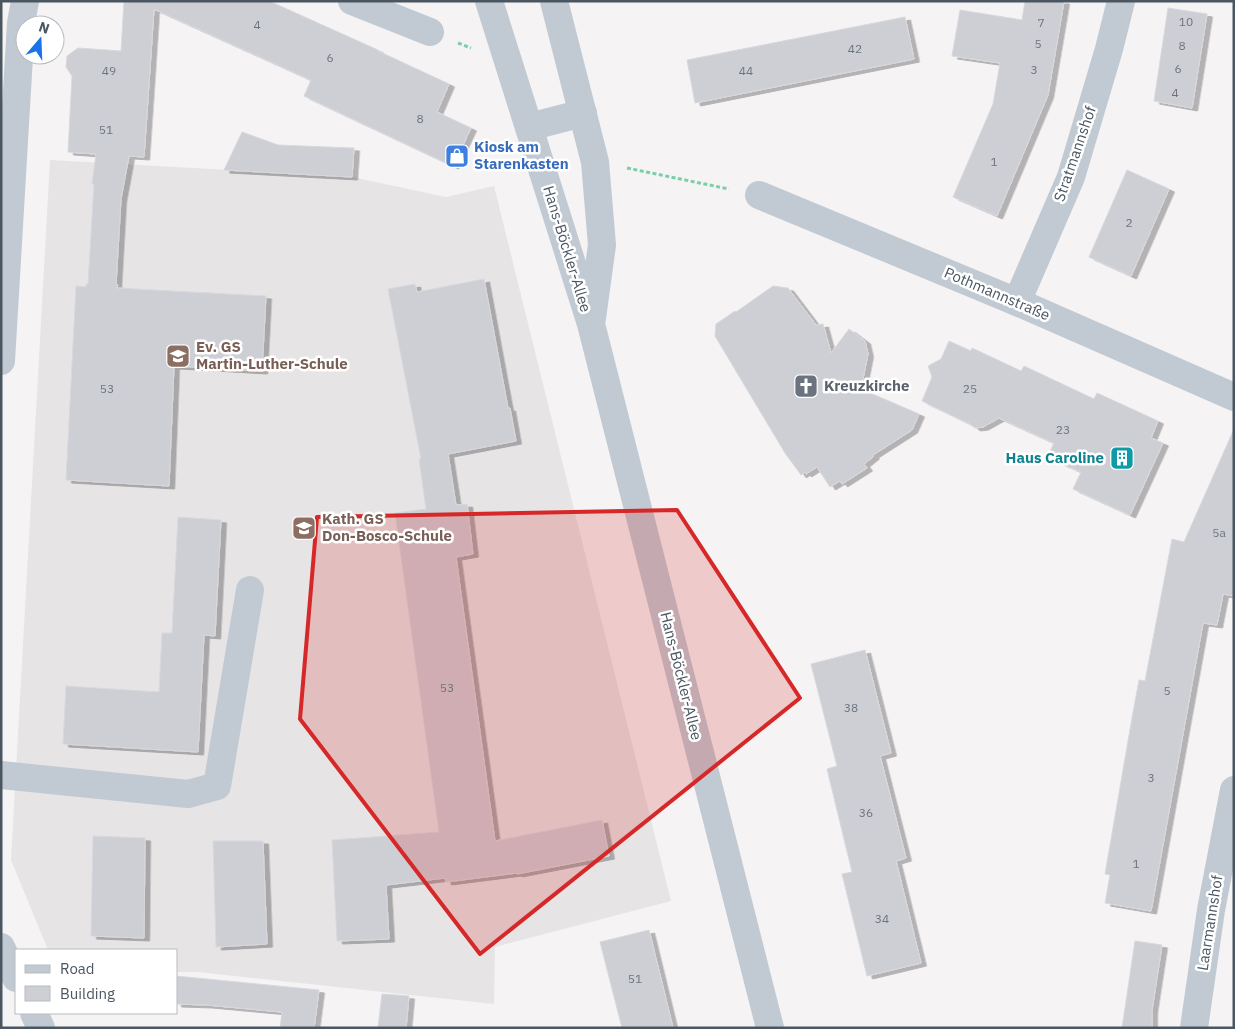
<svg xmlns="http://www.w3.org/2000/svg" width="1235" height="1029" font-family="'IBM Plex Sans',sans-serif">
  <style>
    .education { fill: #e6e4e5 }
    .building { fill: #cdcfd5; stroke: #d7d9de; filter: url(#shadow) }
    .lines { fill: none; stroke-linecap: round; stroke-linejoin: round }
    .path { stroke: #7ad0a6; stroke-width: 3; stroke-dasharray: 4 2.5; stroke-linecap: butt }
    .minor { stroke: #c1cad2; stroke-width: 28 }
    .marked { fill: #d62828; fill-opacity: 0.2; stroke: #d62828; stroke-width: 4; stroke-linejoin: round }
    .labels { text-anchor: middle; stroke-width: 5; stroke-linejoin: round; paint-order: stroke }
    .number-label { font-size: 12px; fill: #6b747e }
    .shop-label { font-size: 15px; font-weight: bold; fill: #366cbe; stroke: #fff; text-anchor: start }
    .street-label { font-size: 15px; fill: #4a5661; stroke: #fff }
    .education-label { font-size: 15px; font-weight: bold; fill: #785e54; stroke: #fff; text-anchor: start }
    .worship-label { font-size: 15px; font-weight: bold; fill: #5b616d; stroke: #fff; text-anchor: start }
    .culture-label { font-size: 15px; font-weight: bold; fill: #0d838f; stroke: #fff; text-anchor: end }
  </style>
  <defs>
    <filter id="shadow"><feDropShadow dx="5.5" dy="3" stdDeviation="0" flood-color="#0004"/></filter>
  </defs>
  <rect width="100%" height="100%" fill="#f5f3f3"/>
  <!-- education -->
  <path class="education" d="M 50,160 L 352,177 L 446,197 L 494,186 L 671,901 L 495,947 L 494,1004 L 198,972 L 176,972 L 176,950 L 48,950 L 11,860 Z"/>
  <!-- building -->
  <g class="building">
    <path d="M 124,1 L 269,1 L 378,50 L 378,51 L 449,84 L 437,112 L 471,128 L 453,166 L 304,96 L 311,80 L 154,9 L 144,157 L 129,156 L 121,199 L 116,285 L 118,285 L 117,288 L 266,296 L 262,371 L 174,366 L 169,486 L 66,480 L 76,286 L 86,287 L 86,284 L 88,284 L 94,184 L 92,184 L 96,154 L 68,152 L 72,76 L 66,67 L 67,56 L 78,48 L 121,51 Z"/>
    <path d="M 1025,1 L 1064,1 L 1048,95 L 997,216 L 953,197 L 993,104 L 1000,63 L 952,56 L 960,10 L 1022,20 Z"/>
    <path d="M 1168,8 L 1207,14 L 1192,108 L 1154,101 Z"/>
    <path d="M 905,17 L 914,59 L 695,103 L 687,60 Z"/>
    <path d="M 242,132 L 278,145 L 354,148 L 352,177 L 224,170 Z"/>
    <path d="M 1127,170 L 1169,189 L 1131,276 L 1089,257 Z"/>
    <path d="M 484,279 L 508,408 L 510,408 L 516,441 L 448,454 L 456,505 L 467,504 L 473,554 L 456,557 L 495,841 L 602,820 L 609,856 L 517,874 L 517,873 L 446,882 L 445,878 L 386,885 L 389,939 L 337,941 L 332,840 L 439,832 L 395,513 L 426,509 L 419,459 L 421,459 L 388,289 L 415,284 L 417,292 Z"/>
    <path d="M 773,286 L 788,288 L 816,325 L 823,324 L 831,353 L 849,329 L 865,341 L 868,354 L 861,389 L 919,414 L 912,430 L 873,455 L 874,456 L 864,464 L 867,468 L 842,484 L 840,481 L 830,487 L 817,467 L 806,474 L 805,472 L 801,475 L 785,453 L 715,336 L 716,324 L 735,311 L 736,312 Z"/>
    <path d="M 949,341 L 971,351 L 972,348 L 1021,371 L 1024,366 L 1094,399 L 1097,393 L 1158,421 L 1151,438 L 1163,443 L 1130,515 L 1073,489 L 1081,472 L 1047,457 L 1054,443 L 999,418 L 983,427 L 975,428 L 970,424 L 922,401 L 932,377 L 928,366 L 941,359 Z"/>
    <path d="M 1234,429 L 1234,596 L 1223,594 L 1217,625 L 1203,623 L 1151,911 L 1105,903 L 1110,875 L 1105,874 L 1132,718 L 1139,680 L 1145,681 L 1172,539 L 1184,542 Z"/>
    <path d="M 178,517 L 221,520 L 215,636 L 204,635 L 198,752 L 63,744 L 66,686 L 159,692 L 162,633 L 172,633 Z"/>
    <path d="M 865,650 L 891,753 L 880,756 L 906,858 L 896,861 L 921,963 L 867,976 L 842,874 L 852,872 L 827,769 L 837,766 L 811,664 Z"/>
    <path d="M 93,836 L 145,838 L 144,938 L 91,936 Z"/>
    <path d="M 213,841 L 263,841 L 267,944 L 216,947 Z"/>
    <path d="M 649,930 L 673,1028 L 622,1028 L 600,942 Z"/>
    <path d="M 1135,941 L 1162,945 L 1152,1010 L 1152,1028 L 1122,1028 Z"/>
    <path d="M 176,976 L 319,990 L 314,1028 L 280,1028 L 282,1012 L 207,1005 L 176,1004 Z"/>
    <path d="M 382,994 L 409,996 L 406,1028 L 378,1028 Z"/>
  </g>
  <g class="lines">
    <!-- path -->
    <g class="path">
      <path d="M 458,43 L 471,48"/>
      <path d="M 627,168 L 729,189"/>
    </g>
    <!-- minor -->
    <g class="minor">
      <path d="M 352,1 L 430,32"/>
      <path d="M 489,1 L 591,324 L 770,1028"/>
      <path d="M 554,1 L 595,162 L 602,245 L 592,318"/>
      <path d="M 529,127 L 583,113"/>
      <path d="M 759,195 L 1017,302 L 1234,397"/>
      <path d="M 1017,302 L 1071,177 L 1109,49 L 1121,1"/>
      <path d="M 1,361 L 21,23 L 25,1"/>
      <path d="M 1,775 L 188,794 L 217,786 L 250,590"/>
      <path d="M 1,947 L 16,978"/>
      <path d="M 34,1013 L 41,1028"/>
      <path d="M 1194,1028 L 1211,910 L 1234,790"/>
    </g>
  </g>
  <!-- marked area -->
  <path class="marked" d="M 677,510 L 800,698 L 480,954 L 300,719 L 317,517 Z"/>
  <!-- icons -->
  <defs>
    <g id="shop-square" transform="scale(1.25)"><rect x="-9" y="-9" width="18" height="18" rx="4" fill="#3f7fe0" stroke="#fff"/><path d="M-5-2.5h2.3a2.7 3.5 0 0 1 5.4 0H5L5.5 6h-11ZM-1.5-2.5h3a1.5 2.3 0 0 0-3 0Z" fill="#fff"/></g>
    <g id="school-square" transform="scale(1.25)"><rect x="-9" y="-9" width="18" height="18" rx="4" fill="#8d6e63" stroke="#fff"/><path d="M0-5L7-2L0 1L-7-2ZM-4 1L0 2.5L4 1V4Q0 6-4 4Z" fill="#fff"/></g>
    <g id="church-square" transform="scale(1.25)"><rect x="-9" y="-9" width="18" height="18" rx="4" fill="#6b7280" stroke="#fff"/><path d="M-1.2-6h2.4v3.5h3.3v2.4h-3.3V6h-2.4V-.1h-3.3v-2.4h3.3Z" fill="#fff"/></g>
    <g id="building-square" transform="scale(1.25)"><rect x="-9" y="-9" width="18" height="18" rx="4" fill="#0f9aa8" stroke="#fff"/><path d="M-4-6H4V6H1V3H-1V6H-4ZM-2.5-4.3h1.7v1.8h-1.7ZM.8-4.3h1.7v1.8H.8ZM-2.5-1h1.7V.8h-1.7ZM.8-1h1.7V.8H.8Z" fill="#fff"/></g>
  </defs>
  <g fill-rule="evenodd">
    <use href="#shop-square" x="457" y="156"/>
    <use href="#school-square" x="178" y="356"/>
    <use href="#church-square" x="806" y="386"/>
    <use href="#building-square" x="1122" y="458"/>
    <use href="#school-square" x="304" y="528"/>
  </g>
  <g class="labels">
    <!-- number labels -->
    <g class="number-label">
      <text x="1186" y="26">10</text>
      <text x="1041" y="27">7</text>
      <text x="257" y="29">4</text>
      <text x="1038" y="48">5</text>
      <text x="1182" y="50">8</text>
      <text x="855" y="53">42</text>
      <text x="330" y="62">6</text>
      <text x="1178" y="73">6</text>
      <text x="1034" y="74">3</text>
      <text x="109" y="75">49</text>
      <text x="746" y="75">44</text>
      <text x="1175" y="97">4</text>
      <text x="420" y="123">8</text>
      <text x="106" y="134">51</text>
      <text x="994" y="166">1</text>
      <text x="1129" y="227">2</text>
      <text x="107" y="393">53</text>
      <text x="970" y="393">25</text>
      <text x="1063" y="434">23</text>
      <text x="1219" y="537">5a</text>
      <text x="447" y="692">53</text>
      <text x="1167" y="695">5</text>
      <text x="851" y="712">38</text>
      <text x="1151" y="782">3</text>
      <text x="866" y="817">36</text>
      <text x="1136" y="868">1</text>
      <text x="882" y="923">34</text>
      <text x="635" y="983">51</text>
    </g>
    <!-- shop labels -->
    <g class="shop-label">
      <text x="474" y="152">Kiosk am<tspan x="474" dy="17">Starenkasten</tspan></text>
    </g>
    <!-- street labels -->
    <g class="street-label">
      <text transform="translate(1075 154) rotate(-71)" y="5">Stratmannshof</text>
      <text transform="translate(567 249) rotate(73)" y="5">Hans-Böckler-Allee</text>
      <text transform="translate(997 294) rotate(23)" y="5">Pothmannstraße</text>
      <text transform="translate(681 676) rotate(76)" y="5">Hans-Böckler-Allee</text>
      <text transform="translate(1210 923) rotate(-81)" y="5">Laarmannshof</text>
    </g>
    <!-- education labels -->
    <g class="education-label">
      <text x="196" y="352">Ev. GS<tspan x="196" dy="17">Martin-Luther-Schule</tspan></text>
      <text x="322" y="524">Kath. GS<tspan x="322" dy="17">Don-Bosco-Schule</tspan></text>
    </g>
    <!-- worship labels -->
    <g class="worship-label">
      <text x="824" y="391">Kreuzkirche</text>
    </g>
    <!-- culture labels -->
    <g class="culture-label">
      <text x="1104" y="463">Haus Caroline</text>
    </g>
  </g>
  <!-- border -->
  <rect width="1235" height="1029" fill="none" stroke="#4a5661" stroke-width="5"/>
  <!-- legend -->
  <rect x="15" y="949" width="162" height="65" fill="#ffffff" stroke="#b7bbc0"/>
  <rect x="25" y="965" width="25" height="8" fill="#c1cad2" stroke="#b7bbc0"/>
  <text x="60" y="974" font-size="15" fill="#4a5661">Road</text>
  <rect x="25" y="986" width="25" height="15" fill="#cdcfd5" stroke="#b7bbc0"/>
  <text x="60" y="999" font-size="15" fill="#4a5661">Building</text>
  <!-- north arrow -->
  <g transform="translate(40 40) rotate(19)"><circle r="24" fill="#ffffff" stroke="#b7bbc0"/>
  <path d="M0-4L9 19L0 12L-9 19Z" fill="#1a73e8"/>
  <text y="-8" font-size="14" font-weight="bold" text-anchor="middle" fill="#4a5661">N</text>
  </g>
</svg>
